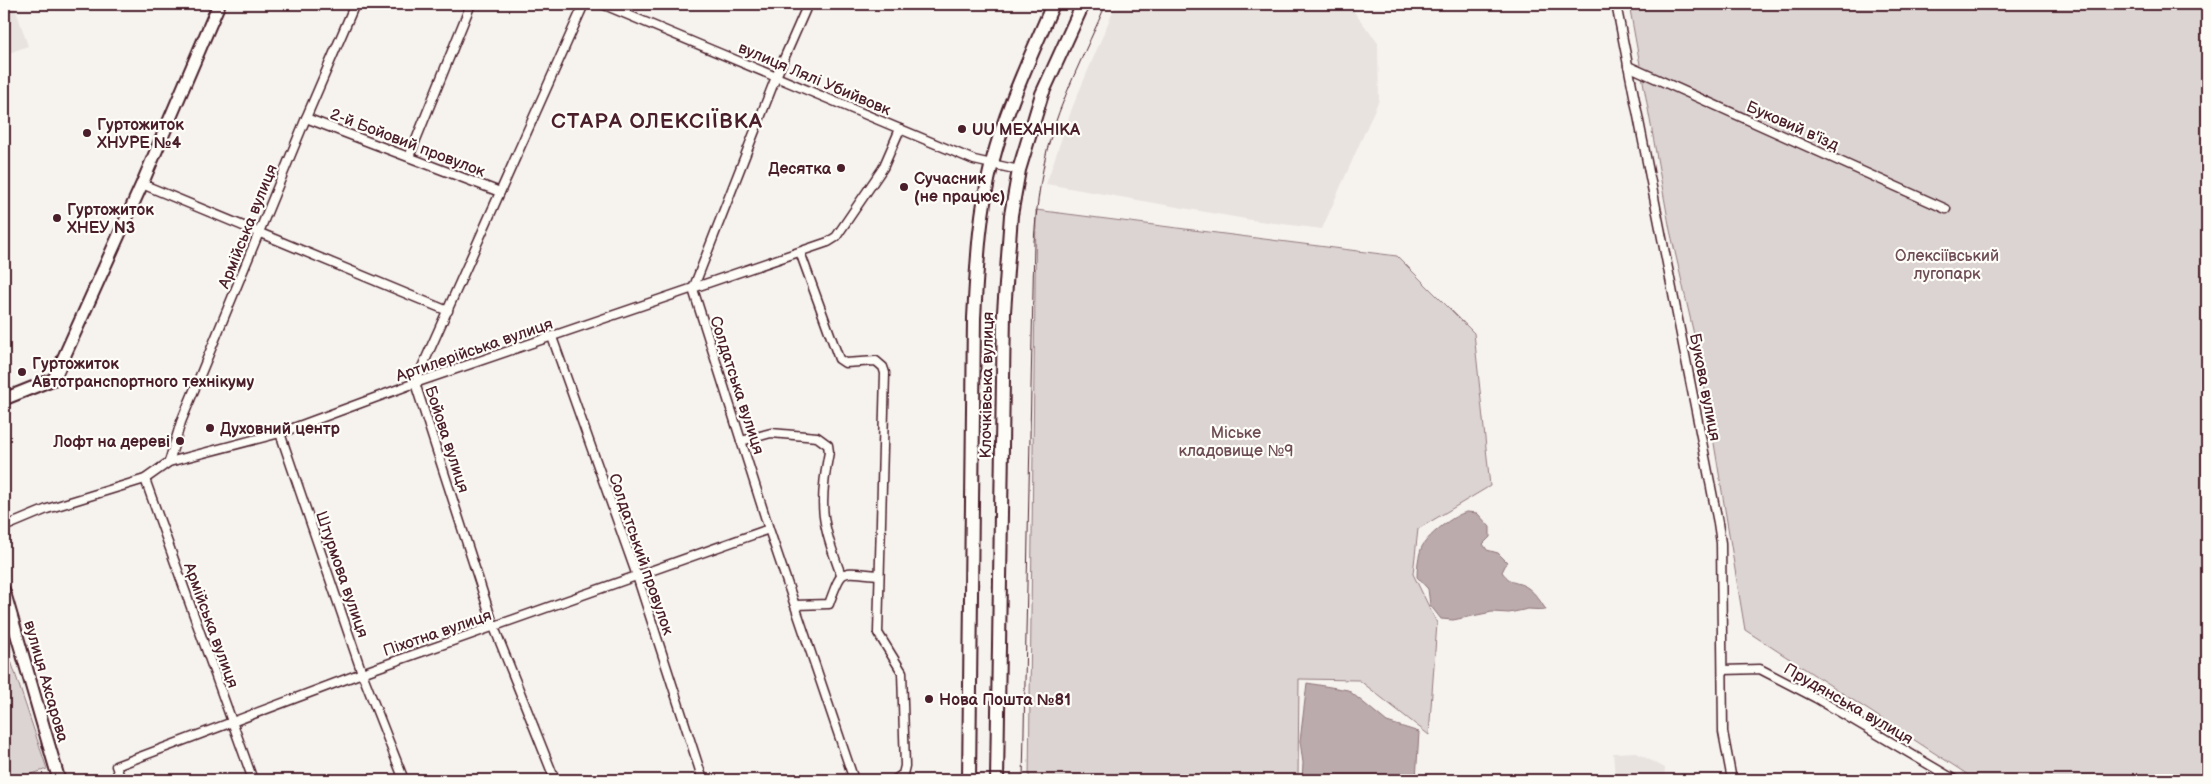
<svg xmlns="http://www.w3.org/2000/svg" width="2211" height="784" font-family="'Balsamiq Sans',sans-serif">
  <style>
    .built { fill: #e9e3e0 }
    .green { fill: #dcd4d2; stroke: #937a7e }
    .water { fill: #bbabac; stroke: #8e7378 }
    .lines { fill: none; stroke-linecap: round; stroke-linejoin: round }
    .street-casing { stroke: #4a1f2b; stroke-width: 11 }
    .secondary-casing { stroke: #4a1f2b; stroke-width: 15 }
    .primary-casing { stroke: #4a1f2b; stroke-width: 16 }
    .street { stroke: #fdfcf7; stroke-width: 8 }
    .secondary { stroke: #fdfcf7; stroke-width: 11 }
    .primary { stroke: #fdfcf7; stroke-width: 12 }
    .tram { stroke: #4a1f2b; stroke-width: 1 }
    .poi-dot { fill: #4a1f2b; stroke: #fdfcf7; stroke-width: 2 }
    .labels { text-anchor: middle; stroke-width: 4.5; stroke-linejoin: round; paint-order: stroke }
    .street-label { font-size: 16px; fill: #4a1f2b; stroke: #fdfcf7 }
    .poi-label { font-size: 16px; font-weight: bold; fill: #4a1f2b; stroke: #fdfcf7; text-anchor: start }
    .park-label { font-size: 16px; fill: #6e4c55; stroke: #fdfcf7 }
    .district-label { font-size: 21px; font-weight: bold; letter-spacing: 1px; fill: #4a1f2b; stroke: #fdfcf7 }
  </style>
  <rect width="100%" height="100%" fill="#f6f3ef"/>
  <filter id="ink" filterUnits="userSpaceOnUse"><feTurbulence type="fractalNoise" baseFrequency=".02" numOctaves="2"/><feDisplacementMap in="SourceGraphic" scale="10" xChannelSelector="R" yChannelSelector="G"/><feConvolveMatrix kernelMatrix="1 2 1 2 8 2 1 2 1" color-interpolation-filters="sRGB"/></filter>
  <g filter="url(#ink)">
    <!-- built -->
    <g class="built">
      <path d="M 4,4 L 14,4 L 28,46 L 4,55 Z"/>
      <path d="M 1116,4 L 1348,4 L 1378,43 L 1379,100 L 1322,229 L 1251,220 L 1046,184 L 1072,108 Z"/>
      <path d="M 1635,752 L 1665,768 L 1664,780 L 1615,780 L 1613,753 Z"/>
    </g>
    <!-- green -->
    <g class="green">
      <path d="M 1629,4 L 2207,4 L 2207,780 L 1976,780 L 1745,630 L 1701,365 L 1670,230 Z"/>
      <path d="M 1036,210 L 1397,256 L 1474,333 L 1490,486 L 1418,529 L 1413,574 L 1437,623 L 1429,735 L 1359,680 L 1299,679 L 1298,780 L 1029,780 Z"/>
      <path d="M 4,640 L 47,769 L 14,780 L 4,780 Z"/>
    </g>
    <!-- water -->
    <g class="water">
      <path d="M 1467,512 L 1477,513 L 1490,527 L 1490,537 L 1483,544 L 1487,550 L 1498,553 L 1507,562 L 1502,572 C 1514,587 1516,580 1528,588 C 1536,594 1541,602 1546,610 L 1528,609 L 1509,613 L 1492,612 L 1453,620 L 1441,619 L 1430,605 L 1428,589 L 1417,577 C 1417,568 1418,558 1421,549 C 1425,537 1455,514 1467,512 Z"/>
      <path d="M 1307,683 L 1348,690 L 1387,722 L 1419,732 L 1416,780 L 1302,780 L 1303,763 L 1300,741 Z"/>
    </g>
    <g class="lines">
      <!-- street casing -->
      <g class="street-casing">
        <g id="street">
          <path d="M 602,4 L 974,160 L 1019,170"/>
          <path d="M 808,4 L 776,77 L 693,289 L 769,529 L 854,780"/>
          <path d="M 1616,4 L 1718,523 L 1721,543 L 1723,732 L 1732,780"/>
          <path d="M 1628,66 L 1946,209"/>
          <path d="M 306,118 L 500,192"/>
          <path d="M 409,157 L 471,4"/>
          <path d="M 142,184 L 448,311"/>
          <path d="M 800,252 L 839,359 L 845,363 L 876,361 L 883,367 L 885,373 L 878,633 L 902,672 L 905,766 L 903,774 L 895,780"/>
          <path d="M 552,337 L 637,576 L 703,780"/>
          <path d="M 280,433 L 362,673 L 404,780"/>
          <path d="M 741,441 L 771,433 L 817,437 L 828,445 L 829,452 C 818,508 822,523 841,575"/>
          <path d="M 169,462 L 181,422 L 306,118 L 355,4"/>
          <path d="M 145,479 L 253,780"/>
          <path d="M 4,527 L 47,509 L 145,479 L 169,462 L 280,433 L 415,383 L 828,242 L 836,237 L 883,168 L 900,129"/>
          <path d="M 795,605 L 829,604 C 843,566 839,572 879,575"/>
          <path d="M 1723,670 L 1760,669 L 1816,698 L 1955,780"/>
          <path d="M 121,780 L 116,766 L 362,673 L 769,529"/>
          <path d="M 555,780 L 494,627 L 415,383 L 584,4"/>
        </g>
      </g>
      <!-- secondary casing -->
      <g class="secondary-casing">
        <g id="secondary">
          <path d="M 4,399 L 54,379 L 142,184 L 219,4"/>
          <path d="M 4,591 L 59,780"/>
        </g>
      </g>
      <!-- primary casing -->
      <g class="primary-casing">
        <g id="primary">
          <path d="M 969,780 L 974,318 C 977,266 979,214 992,163 C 1006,108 1031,56 1053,4"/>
          <path d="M 997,780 L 1004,312 L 1011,215 L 1019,170 L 1042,94 L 1083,4"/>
        </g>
      </g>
      <!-- street -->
      <use href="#street" class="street"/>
      <!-- secondary -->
      <use href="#secondary" class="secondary"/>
      <!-- primary -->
      <use href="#primary" class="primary"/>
      <!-- tram -->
      <path class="tram" d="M 1023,780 L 1034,242 C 1036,211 1040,181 1047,150 C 1060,100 1086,51 1106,4"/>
    </g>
  </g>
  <!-- markers -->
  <g class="poi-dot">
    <circle cx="962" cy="129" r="5"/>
    <circle cx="87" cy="133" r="5"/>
    <circle cx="841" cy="168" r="5"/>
    <circle cx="904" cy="187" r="5"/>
    <circle cx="57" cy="218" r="5"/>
    <circle cx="22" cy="372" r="5"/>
    <circle cx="210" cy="428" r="5"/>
    <circle cx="180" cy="441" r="5"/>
    <circle cx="929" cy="699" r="5"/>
  </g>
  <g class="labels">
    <!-- street labels -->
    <g class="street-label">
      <text transform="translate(815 78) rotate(23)" y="6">вулиця Лялі Убийвовк</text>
      <text transform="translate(1793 125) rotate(24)" y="6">Буковий в'їзд</text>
      <text transform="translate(408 142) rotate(21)" y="6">2-й Бойовий провулок</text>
      <text transform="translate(247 226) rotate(-68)" y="6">Армійська вулиця</text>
      <text transform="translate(474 349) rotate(-19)" y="6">Артилерійська вулиця</text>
      <text transform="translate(738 385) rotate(72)" y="6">Солдатська вулиця</text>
      <text transform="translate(986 385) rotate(-89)" y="6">Клочківська вулиця</text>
      <text transform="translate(1706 387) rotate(79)" y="6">Букова вулиця</text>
      <text transform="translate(448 439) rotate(72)" y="6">Бойова вулиця</text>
      <text transform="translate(642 554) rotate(71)" y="6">Солдатський провулок</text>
      <text transform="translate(343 574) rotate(71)" y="6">Штурмова вулиця</text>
      <text transform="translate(212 625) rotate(70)" y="6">Армійська вулиця</text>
      <text transform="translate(437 632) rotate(-19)" y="6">Піхотна вулиця</text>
      <text transform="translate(47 681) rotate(74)" y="6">вулиця Ахсарова</text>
      <text transform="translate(1849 703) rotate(30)" y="6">Прудянська вулиця</text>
    </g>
    <!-- poi labels -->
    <g class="poi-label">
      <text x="97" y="130">Гуртожиток<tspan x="97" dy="18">ХНУРЕ №4</tspan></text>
      <text x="972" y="135">UU МЕХАНІКА</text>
      <text x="831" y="174" text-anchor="end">Десятка</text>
      <text x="914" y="184">Сучасник<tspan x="914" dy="18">(не працює)</tspan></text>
      <text x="67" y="215">Гуртожиток<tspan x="67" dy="18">ХНЕУ N3</tspan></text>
      <text x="32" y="369">Гуртожиток<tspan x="32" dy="18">Автотранспортного технікуму</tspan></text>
      <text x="220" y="434">Духовний центр</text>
      <text x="170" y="447" text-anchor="end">Лофт на дереві</text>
      <text x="939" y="705">Нова Пошта №81</text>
    </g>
    <!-- park labels -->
    <g class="park-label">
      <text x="1947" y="261">Олексіївський<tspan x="1947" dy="18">лугопарк</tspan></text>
      <text x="1236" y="438">Міське<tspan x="1236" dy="18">кладовище №9</tspan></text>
    </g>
    <!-- district labels -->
    <g class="district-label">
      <text x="657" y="128">СТАРА ОЛЕКСІЇВКА</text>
    </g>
  </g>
  <!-- margin -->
  <rect width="2211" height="784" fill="none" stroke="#fdfcf7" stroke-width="20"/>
  <rect x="10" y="10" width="2191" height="764" fill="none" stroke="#4a1f2b" stroke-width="2" filter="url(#ink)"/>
</svg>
